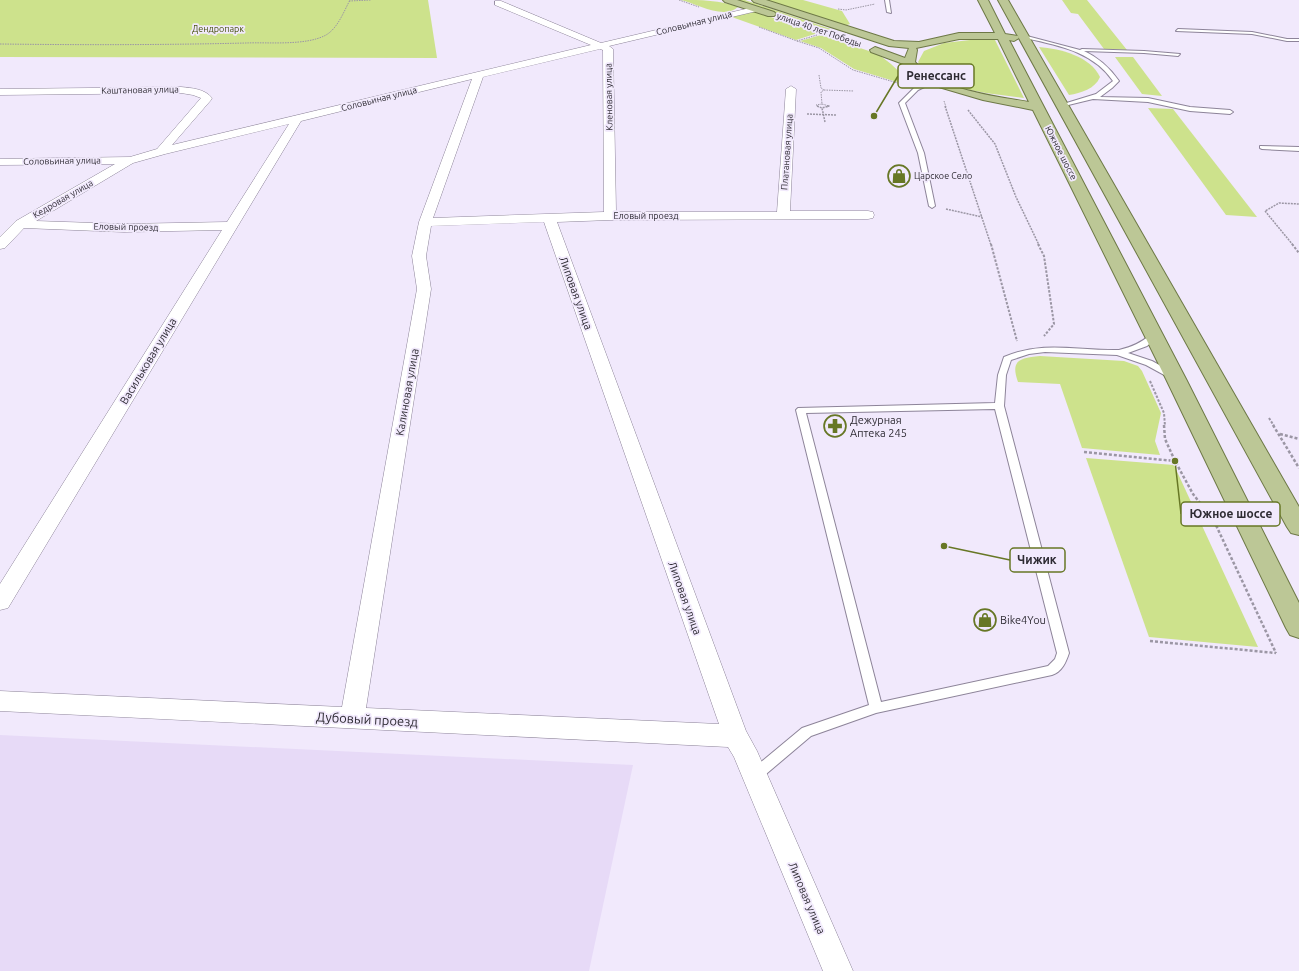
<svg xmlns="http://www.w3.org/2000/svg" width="1299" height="971" font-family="Ubuntu,sans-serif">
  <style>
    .built { fill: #e7daf7 }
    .green { fill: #cde28c }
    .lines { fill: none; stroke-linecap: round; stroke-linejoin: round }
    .service-casing { stroke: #8d8499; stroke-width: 2 }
    .minor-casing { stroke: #8d8499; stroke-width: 1 }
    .primary-casing { stroke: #6d7846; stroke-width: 2 }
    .path-far3 { stroke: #9b96a4; stroke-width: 1; stroke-dasharray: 1.5 1; stroke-linecap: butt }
    .path-far2 { stroke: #9b96a4; stroke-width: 1.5; stroke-dasharray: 2 1; stroke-linecap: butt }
    .path-far1 { stroke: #9b96a4; stroke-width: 2; stroke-dasharray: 2.5 1.5; stroke-linecap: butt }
    .path { stroke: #9b96a4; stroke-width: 2.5; stroke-dasharray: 3 2; stroke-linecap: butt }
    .service { fill: #fff; fill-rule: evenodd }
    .minor { fill: #fff; fill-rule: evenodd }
    .primary { fill: #bcc796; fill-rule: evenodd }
    .labels { text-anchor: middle; stroke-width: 3.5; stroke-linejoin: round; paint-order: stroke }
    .far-street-label { font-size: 9px; fill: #2e2b33; stroke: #f1e9fc }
    .far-park-label { font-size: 9px; fill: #46520f; stroke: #f1e9fc }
    .far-poi-label { font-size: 9px; fill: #2e2b33; stroke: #f1e9fc; text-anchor: start }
    .street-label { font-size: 11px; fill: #2e2b33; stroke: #f1e9fc }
    .poi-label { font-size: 11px; fill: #2e2b33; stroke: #f1e9fc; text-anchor: start }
    .near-street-label { font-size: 13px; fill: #2e2b33; stroke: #f1e9fc }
    .leader { fill: none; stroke: #677725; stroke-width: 1.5 }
    .callout-dot { fill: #677725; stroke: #f1e9fc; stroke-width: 1.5 }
    .callout { fill: #f1e9fc; stroke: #677725; stroke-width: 1.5 }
    .callout-label { font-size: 12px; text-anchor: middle; font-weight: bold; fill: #2e2b33 }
  </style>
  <rect width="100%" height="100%" fill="#f1e9fc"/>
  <!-- built -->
  <path class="built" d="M 0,735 L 633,765 L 589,971 L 0,971 Z"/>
  <!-- green -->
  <g class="green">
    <path d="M 0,0 L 428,0 L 437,58 L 0,57 Z"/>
    <path d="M 681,0 C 700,0 721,0 738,7 C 724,20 697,4 681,0 Z"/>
    <path d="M 738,0 L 745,0 L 831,29 L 827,30 Z"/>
    <path d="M 765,0 L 803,0 L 842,11 L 850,24 L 844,26 Z"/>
    <path d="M 1062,0 L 1087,0 L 1127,50 L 1104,49 L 1078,14 L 1071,13 Z"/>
    <path d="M 745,12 L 756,12 L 818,33 L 796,40 L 729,16 Z"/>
    <path d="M 821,35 L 878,54 L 891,64 L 912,84 L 907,85 L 854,69 L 821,48 L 800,41 Z"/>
    <path d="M 970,40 L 995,40 L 1024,98 C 995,94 953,91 928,74 C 924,71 921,66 918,62 L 924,51 L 944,43 Z"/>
    <path d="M 1039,47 C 1061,49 1090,56 1100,77 C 1095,89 1081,93 1069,95 Z"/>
    <path d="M 1115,57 L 1133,57 L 1162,96 L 1142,94 Z"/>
    <path d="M 1148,108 L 1173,109 L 1257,217 L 1226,215 Z"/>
    <path d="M 1040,356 L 1124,361 L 1138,366 L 1142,371 L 1161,413 L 1155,441 L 1160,455 L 1082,448 L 1060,384 L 1018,382 C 1010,360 1020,358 1040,356 Z"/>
    <path d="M 1086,458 L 1174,465 L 1258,647 L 1149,637 Z"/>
  </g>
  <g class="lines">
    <!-- service casing -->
    <g class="service-casing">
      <g id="service">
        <path d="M 885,0 L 889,0 L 891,13 L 887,12 Z"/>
        <path d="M 1178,29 L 1252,32 L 1287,39 L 1299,39 L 1299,41 L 1287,41 L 1252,34 L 1176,31 Z"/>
        <path d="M 1023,35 L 1080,50 L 1082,49 L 1144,51 L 1180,54 L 1178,56 L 1144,53 L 1084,51 C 1099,58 1109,67 1119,81 L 1112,88 L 1100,97 L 1148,98 L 1190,107 L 1230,110 L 1233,112 L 1230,114 L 1190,111 L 1148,102 L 1093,99 L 1060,107 L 1060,105 L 1096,94 L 1113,81 C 1092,50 1055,45 1021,37 Z"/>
        <path d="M 931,80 L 933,81 L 933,83 L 918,90 L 905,103 L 924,153 L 935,206 L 932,208 L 929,206 L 918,153 L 899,103 L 914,88 Z"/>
        <path d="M 1260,146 L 1299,147 L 1299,151 L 1262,149 L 1260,148 Z"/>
        <path d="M 1151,334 L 1154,334 L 1158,336 L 1147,346 L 1128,353 L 1152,361 L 1174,373 L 1175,375 L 1174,377 L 1168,377 L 1146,365 L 1117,355 L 1045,352 L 1029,354 L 1011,360 L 1006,375 L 1004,406 L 1069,653 C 1066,662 1062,672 1052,675 L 876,713 L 811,736 L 759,780 L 754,782 L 749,780 L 747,776 L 749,772 L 802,728 L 869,705 L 796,410 L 798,408 L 995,403 L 998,375 L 1004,357 C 1043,340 1078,351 1119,350 C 1132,347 1141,343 1151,334 ZM 995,409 L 1057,653 L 1055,659 L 1048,666 L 881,702 L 806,413 Z"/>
      </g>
    </g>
    <!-- minor casing -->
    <g class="minor-casing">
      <path id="minor" d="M 495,1 L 501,1 L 601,43 L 754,7 L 758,9 L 757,11 L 609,46 L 613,49 L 616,212 L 777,212 L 786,89 L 791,86 L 796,89 L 790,211 L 868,211 L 873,212 L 874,215 L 873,218 L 868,219 L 610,220 L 557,222 L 746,731 L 757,751 L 853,971 L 823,971 L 734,757 L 728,747 L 0,711 L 0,691 L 342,707 L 417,289 L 412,256 L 419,222 L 472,79 L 301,121 L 8,608 L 0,610 L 0,584 L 222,230 L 124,232 L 24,228 L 5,248 L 0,249 L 0,237 L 16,221 L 115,164 L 0,165 L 0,159 L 130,157 L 157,149 L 201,98 L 193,95 L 181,93 L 0,95 L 0,89 L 181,87 C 192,88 205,89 212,98 L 211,100 L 172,145 L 591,45 L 495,5 ZM 600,49 L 603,50 L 604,212 L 433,218 L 483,77 ZM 289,124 L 227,222 L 124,224 L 36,221 L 133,163 L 165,154 ZM 544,222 L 719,724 L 366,708 L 431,289 L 426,256 L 431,226 Z"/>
    </g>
    <!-- primary casing -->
    <g class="primary-casing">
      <g id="primary">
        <path d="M 723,0 L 737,0 L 774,12 L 776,14 L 774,16 L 768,16 L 725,2 Z"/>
        <path d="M 752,0 L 766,0 L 894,41 L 919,42 L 959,33 L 995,33 L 978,0 L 988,0 L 1005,34 L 1018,36 L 1019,38 L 1014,41 L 1009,40 L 1186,379 L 1299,603 L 1299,638 L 1290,635 L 1286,628 L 1166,379 L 1033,110 L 983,100 L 932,85 L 915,76 L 906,65 L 871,52 L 870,50 L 875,47 L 905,58 L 909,48 L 889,46 L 754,2 ZM 959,39 L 998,39 L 1029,102 C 994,96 938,90 915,62 L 917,50 L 916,48 Z"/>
        <path d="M 998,0 L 1008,0 L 1299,507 L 1299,535 L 1291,533 L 1287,527 Z"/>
      </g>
    </g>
    <!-- path-far3 -->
    <g class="path-far3">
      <path d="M 679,0 L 699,7"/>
      <path d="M 349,1 L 371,0"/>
      <path d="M 838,9 L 846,10 L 875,4"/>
      <path d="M 759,27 L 797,41 L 817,35"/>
      <path d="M 797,41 L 819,48 L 853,70 L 901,84"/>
      <path d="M 0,44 C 82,45 164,45 246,43 C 268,42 306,46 326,35 C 338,28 344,11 350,0"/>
      <path d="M 819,75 L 821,88 L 824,90 L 821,92 L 822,104 L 816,105 L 819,107"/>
      <path d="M 824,90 L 854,91"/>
      <path d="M 944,101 L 946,107"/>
      <path d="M 822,104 L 829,106 L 827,107"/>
    </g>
    <!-- path-far2 -->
    <g class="path-far2">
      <path d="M 817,106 L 822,108"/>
      <path d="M 945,106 L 991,245"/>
      <path d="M 968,110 L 995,144 L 1016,197 L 1039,245"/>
      <path d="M 807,114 L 836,115"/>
      <path d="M 825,122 L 822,108 L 829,106 L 827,106"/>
      <path d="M 946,209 L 982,217"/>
      <path d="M 1293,245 L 1265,211 L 1279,203 L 1299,204"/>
    </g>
    <!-- path-far1 -->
    <g class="path-far1">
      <path d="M 991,244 L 1017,341"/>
      <path d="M 1038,244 L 1044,256 L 1054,324 L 1044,336"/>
      <path d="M 1292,244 L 1299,253"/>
      <path d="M 1150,381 L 1164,413 L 1165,426"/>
      <path d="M 1269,418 L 1274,426"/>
    </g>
    <!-- path -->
    <g class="path">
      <path d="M 1164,425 L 1165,439 L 1175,461 L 1193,494 L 1214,521 L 1276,653"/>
      <path d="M 1273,425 L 1299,468"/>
      <path d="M 1280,434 L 1299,439"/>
      <path d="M 1084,452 L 1175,461"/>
      <path d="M 1150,641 L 1276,653"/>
    </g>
    <!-- service -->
    <use href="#service" class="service"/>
    <!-- minor -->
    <use href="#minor" class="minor"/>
    <!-- primary -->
    <use href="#primary" class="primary"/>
  </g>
  <!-- icons -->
  <defs>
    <g id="shop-ring" transform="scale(1.15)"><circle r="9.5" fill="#f1e9fc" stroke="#677725" stroke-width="1.5"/><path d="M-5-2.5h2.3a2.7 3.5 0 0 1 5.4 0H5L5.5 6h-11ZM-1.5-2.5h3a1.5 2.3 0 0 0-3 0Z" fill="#677725"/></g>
    <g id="pharmacy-ring" transform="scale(1.15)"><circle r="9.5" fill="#f1e9fc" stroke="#677725" stroke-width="1.5"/><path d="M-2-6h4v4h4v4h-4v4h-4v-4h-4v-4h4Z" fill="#677725"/></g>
  </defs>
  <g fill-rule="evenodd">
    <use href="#shop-ring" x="899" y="176"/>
    <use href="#pharmacy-ring" x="835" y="426"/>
    <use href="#shop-ring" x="985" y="620"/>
  </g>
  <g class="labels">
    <!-- far-street labels -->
    <g class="far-street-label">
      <text transform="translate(694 23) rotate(-14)" y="3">Соловьиная улица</text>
      <text transform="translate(819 30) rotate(19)" y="3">улица 40 лет Победы</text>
      <text transform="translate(140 90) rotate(-1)" y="3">Каштановая улица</text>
      <text transform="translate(609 97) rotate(-91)" y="3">Кленовая улица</text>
      <text transform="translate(379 99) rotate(-14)" y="3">Соловьиная улица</text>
      <text transform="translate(787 152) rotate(-86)" y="3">Платановая улица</text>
      <text transform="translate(1061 153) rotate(63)" y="3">Южное шоссе</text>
      <text transform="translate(62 161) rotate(-1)" y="3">Соловьиная улица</text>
      <text transform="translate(63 199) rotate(-30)" y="3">Кедровая улица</text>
      <text x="646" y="219">Еловый проезд</text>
      <text transform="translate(126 227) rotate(1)" y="3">Еловый проезд</text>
    </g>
    <!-- far-park labels -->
    <g class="far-park-label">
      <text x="218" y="32">Дендропарк</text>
    </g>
    <!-- far-poi labels -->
    <g class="far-poi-label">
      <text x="914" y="179">Царское Село</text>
    </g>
    <!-- street labels -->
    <g class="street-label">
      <text transform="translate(576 293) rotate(70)" y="4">Липовая улица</text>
      <text transform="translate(148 361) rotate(-59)" y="4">Васильковая улица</text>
      <text transform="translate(407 392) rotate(-80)" y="4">Калиновая улица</text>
      <text transform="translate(685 598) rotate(70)" y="4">Липовая улица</text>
      <text transform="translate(807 898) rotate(67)" y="4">Липовая улица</text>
    </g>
    <!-- poi labels -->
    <g class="poi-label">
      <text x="850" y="424">Дежурная<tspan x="850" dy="13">Аптека 245</tspan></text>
      <text x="1000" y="624">Bike4You</text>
    </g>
    <!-- near-street labels -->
    <g class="near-street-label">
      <text transform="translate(367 719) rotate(3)" y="5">Дубовый проезд</text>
    </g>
  </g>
  <!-- callouts -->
  <path class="leader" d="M874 116L898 76M1175 461L1181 514M944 546L1010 560"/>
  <g class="callout-dot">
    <circle cx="874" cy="116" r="4"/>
    <circle cx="1175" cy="461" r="4"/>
    <circle cx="944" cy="546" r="4"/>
  </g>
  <g class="callout">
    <rect x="898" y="64" width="76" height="24" rx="4"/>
    <rect x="1181" y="502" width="99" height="24" rx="4"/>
    <rect x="1010" y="548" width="55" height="24" rx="4"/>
  </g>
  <g class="callout-label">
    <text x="936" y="80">Ренессанс</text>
    <text x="1231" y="518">Южное шоссе</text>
    <text x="1037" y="564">Чижик</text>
  </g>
</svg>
